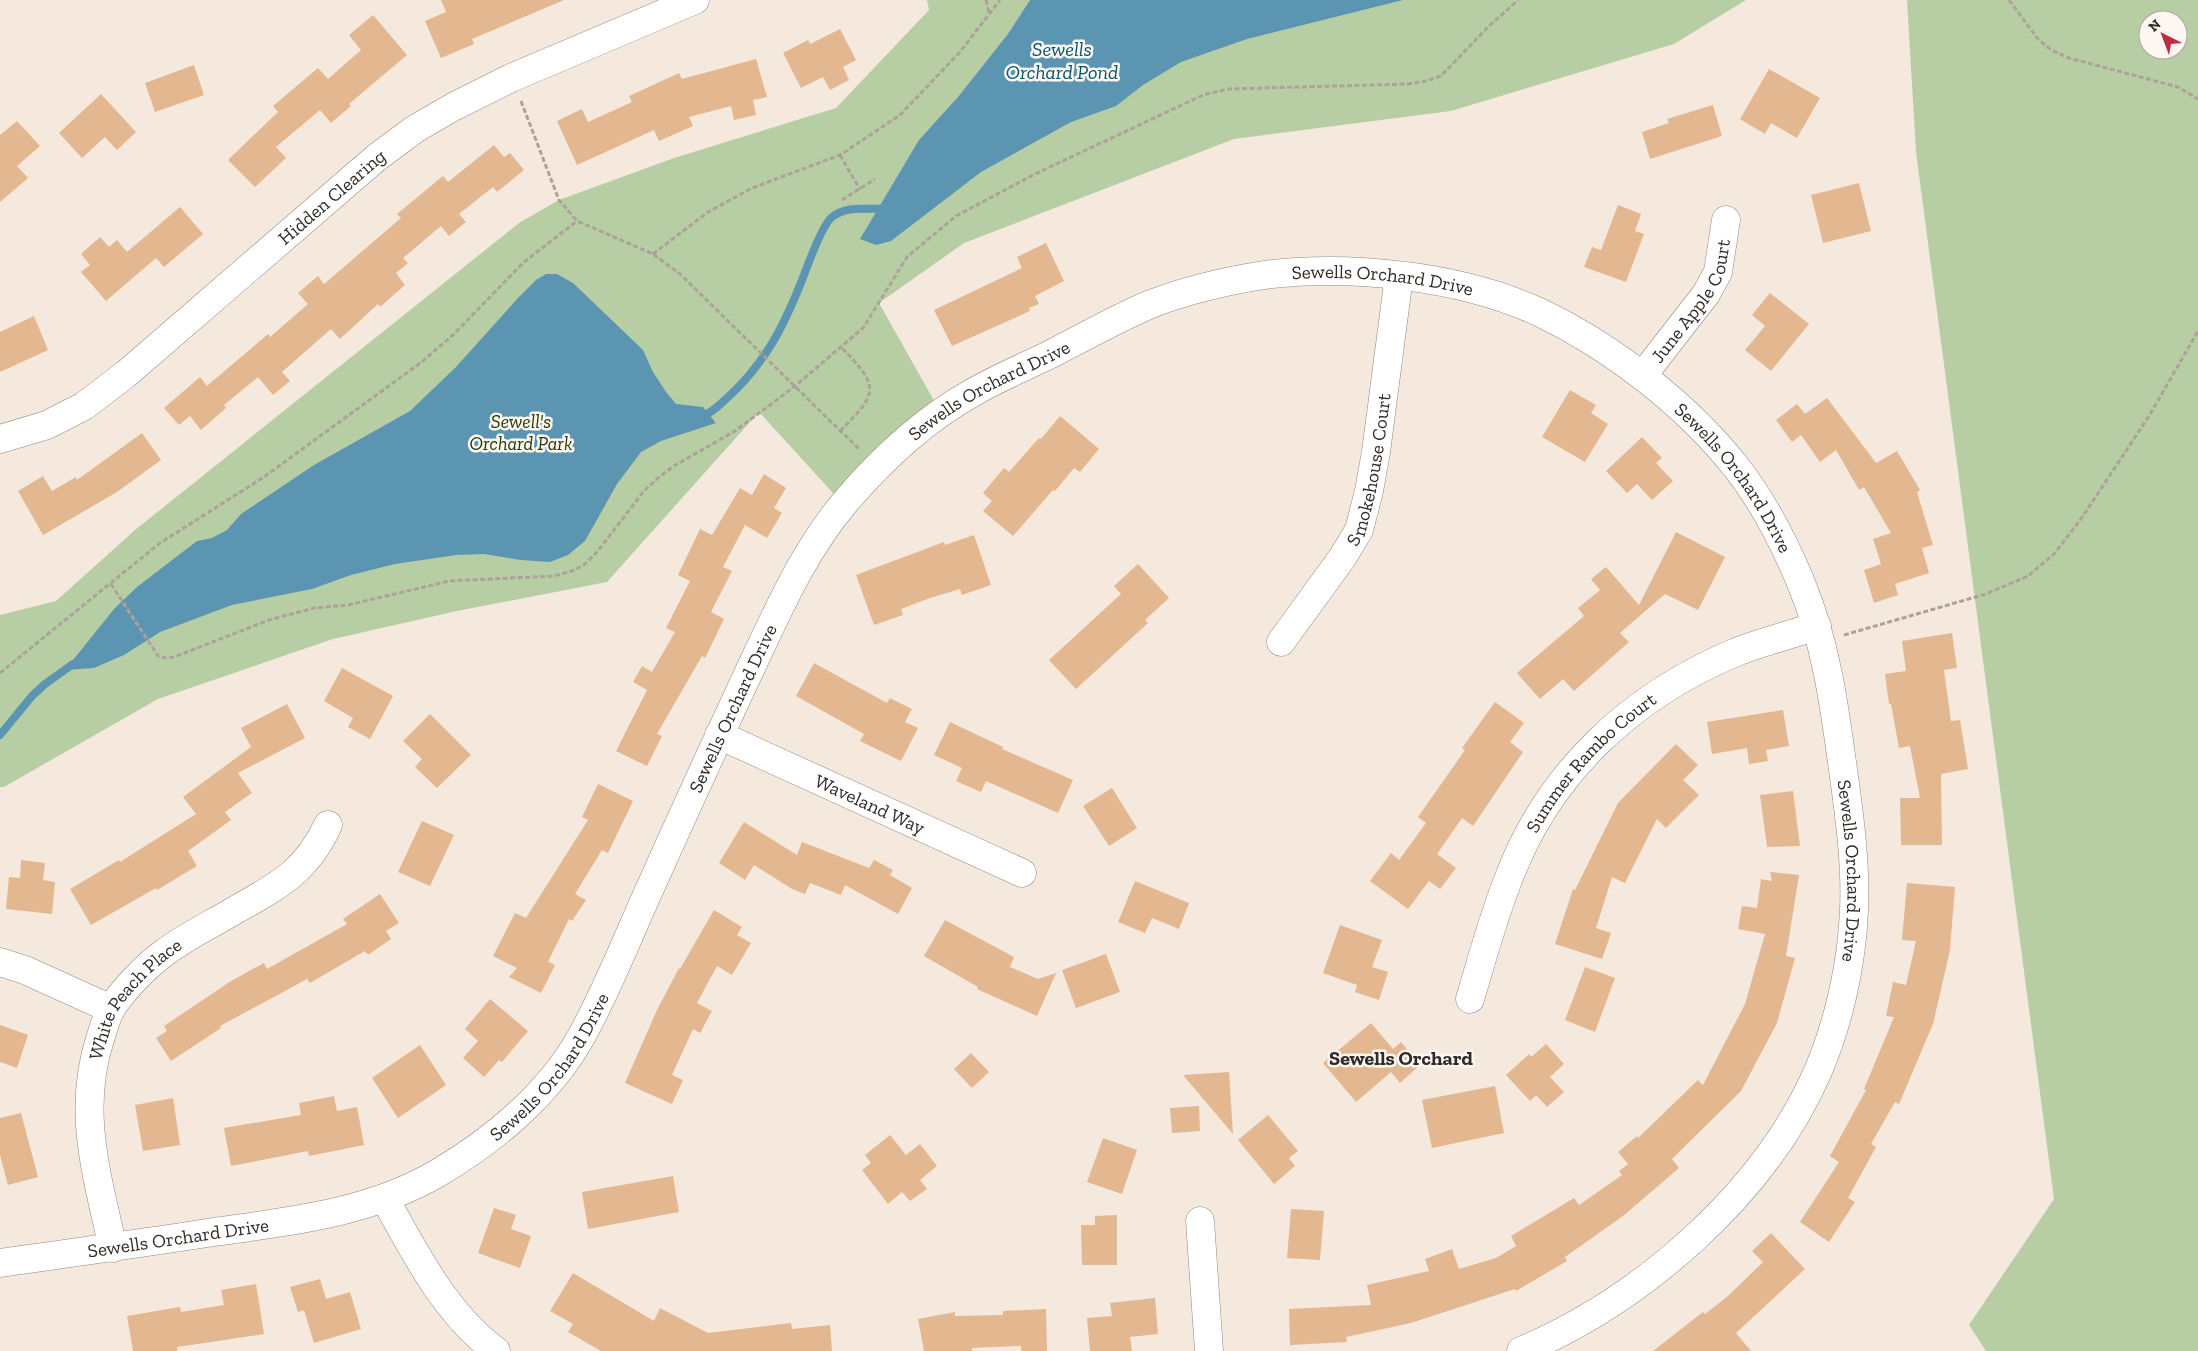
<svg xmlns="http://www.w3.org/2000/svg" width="2198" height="1351" font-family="'Zilla Slab',serif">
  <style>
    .green { fill: #b7cea4; fill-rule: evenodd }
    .water { fill: #5c95b1 }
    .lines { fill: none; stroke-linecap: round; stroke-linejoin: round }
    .stream { stroke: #5c95b1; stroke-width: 8 }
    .building { fill: #e3b790 }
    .street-casing { stroke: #93887f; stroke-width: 29 }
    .path { stroke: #aca29a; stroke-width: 3; stroke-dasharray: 5 2.5; stroke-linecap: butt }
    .street { stroke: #fff; stroke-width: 28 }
    .labels { text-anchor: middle; stroke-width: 5; stroke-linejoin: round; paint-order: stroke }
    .street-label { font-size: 19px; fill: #2e2a26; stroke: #fef7f1 }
    .park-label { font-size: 19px; font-style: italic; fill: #233a05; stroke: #fef7f1 }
    .water-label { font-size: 20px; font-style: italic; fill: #035471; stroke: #fef7f1 }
    .neighbourhood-label { font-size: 20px; font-weight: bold; fill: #2e2a26; stroke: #fef7f1 }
  </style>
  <rect width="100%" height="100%" fill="#f5e9de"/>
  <!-- green -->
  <g class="green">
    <path d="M 927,0 L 1746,0 L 1674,44 L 1451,111 L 1234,139 L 964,243 L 879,303 L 941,413 L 843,504 L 759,412 L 607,582 L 457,611 L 333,639 L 158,699 L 4,787 L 0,787 L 0,615 L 56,601 L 135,530 L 519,223 L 559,200 L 674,158 L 836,108 L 929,10 Z"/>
    <path d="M 1907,0 L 2198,0 L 2198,1351 L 1986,1351 L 1969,1325 L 2054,1199 L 1916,152 ZM 2148,20 L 2178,20 L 2178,50 L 2148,50 Z"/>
  </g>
  <!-- water -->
  <g class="water">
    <path d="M 1030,0 L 1403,0 L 1247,39 L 1181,62 L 1143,85 L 1116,106 L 1071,122 L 981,172 L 891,241 L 876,245 L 860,239 L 919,140 L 958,97 L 1008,34 Z"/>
    <path d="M 546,274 L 557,274 L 573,283 L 643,350 L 653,372 L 666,392 L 676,404 L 703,407 L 716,423 L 661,441 L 641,452 L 617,484 L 585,541 L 568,555 L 550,562 L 521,560 L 484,554 L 456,555 L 395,564 L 351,575 L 312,589 L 232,605 L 160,632 L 124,655 L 94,668 L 65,670 L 114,609 L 137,587 L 197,541 L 212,538 L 227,530 L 241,514 L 314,465 L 410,411 L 456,367 L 518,298 L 536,280 Z"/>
  </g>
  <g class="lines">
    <!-- stream -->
    <g class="stream">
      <path d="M 702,416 C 712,413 718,406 726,399 C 766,363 785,324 804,275 C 809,262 822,225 832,217 C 849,204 869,211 887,208"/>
      <path d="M 0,735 L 32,696 L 45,684 L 73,664"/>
    </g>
  </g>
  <!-- building -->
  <g class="building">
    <path d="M 441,0 L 564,0 L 472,39 L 474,44 L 441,58 L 425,21 L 446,12 Z"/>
    <path d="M 373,15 L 407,55 L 349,104 L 351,106 L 331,123 L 320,110 L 276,147 L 286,158 L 255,187 L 228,160 L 278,112 L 273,106 L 318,68 L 328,79 L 361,50 L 349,35 Z"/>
    <path d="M 840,29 L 856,60 L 843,67 L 849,80 L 830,90 L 823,77 L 801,88 L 783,53 L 808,40 L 810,44 Z"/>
    <path d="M 756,59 L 767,97 L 753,100 L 756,115 L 734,120 L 731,106 L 689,117 L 693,126 L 659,141 L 654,130 L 577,165 L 557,121 L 582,109 L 588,122 L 632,102 L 629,96 L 679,73 L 682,79 Z"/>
    <path d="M 194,65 L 204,95 L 155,112 L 145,83 Z"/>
    <path d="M 1769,69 L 1820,98 L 1797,138 L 1771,123 L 1765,134 L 1740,119 Z"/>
    <path d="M 101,94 L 136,132 L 117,150 L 105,137 L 82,158 L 59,133 Z"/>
    <path d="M 1713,105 L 1722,136 L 1650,159 L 1642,132 L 1669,123 L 1667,119 Z"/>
    <path d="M 17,121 L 40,146 L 17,166 L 28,178 L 0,202 L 0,135 Z"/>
    <path d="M 494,145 L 504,157 L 510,153 L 524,170 L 497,192 L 493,187 L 459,214 L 466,222 L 449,236 L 441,226 L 403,258 L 408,263 L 396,273 L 405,285 L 380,307 L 378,304 L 340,339 L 331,329 L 282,372 L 290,381 L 273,395 L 258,377 L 224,405 L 226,408 L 201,430 L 190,416 L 179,425 L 164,408 L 200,377 L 207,386 L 268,334 L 270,337 L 308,304 L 298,293 L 318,276 L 324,284 L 401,218 L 397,214 L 443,176 L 448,182 Z"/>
    <path d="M 1859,183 L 1871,231 L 1823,243 L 1811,195 Z"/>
    <path d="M 1618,205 L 1641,214 L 1635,231 L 1644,234 L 1626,282 L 1584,267 L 1592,247 L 1601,250 Z"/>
    <path d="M 180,207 L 203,234 L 164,267 L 156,258 L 106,301 L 81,272 L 90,265 L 81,254 L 100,237 L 109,247 L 117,240 L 127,252 Z"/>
    <path d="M 1046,243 L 1064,281 L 1035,296 L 1039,304 L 1029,308 L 1030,311 L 952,346 L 934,310 L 1022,268 L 1017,257 Z"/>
    <path d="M 1770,293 L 1809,324 L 1771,371 L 1745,350 L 1765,326 L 1752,315 Z"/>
    <path d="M 34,316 L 48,350 L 0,372 L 0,332 Z"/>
    <path d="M 1570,390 L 1596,405 L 1591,413 L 1608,424 L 1585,462 L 1542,437 Z"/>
    <path d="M 1827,398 L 1876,463 L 1897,451 L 1920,490 L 1917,492 L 1933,545 L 1922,548 L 1929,573 L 1895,584 L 1898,595 L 1874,603 L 1864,570 L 1881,564 L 1873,539 L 1891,533 L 1864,487 L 1859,490 L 1836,450 L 1820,462 L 1801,435 L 1792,442 L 1776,420 L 1797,404 L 1805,414 Z"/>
    <path d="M 1060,416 L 1099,449 L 1080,472 L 1074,468 L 1055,491 L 1053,490 L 1013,536 L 983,511 L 992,501 L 983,493 L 1004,468 L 1009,472 L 1039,438 L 1041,439 Z"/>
    <path d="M 142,433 L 161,460 L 117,492 L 43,535 L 18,491 L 43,476 L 52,491 L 76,477 L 77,480 Z"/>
    <path d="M 1642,437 L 1662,458 L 1656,463 L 1673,481 L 1652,500 L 1637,484 L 1627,493 L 1606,471 Z"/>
    <path d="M 764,474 L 786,488 L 774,508 L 782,513 L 767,538 L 745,525 L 723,567 L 732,571 L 711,612 L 724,619 L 705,658 L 702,656 L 657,734 L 662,736 L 647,766 L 616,751 L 647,690 L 633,682 L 642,666 L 652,672 L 675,632 L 666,628 L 690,581 L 678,575 L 700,529 L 712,535 L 740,488 L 752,495 Z"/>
    <path d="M 1676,532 L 1725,557 L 1698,610 L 1665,594 L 1620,633 L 1629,642 L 1574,691 L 1563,679 L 1540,699 L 1517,673 L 1584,616 L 1578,608 L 1600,590 L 1591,579 L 1606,567 L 1639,605 Z"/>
    <path d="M 974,535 L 991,585 L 962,595 L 960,589 L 930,598 L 901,609 L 903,615 L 874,625 L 856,575 L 944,542 L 945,545 Z"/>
    <path d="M 1138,564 L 1169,598 L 1145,620 L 1148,623 L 1076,689 L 1049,660 L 1121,594 L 1114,586 Z"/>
    <path d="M 1952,633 L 1957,668 L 1944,670 L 1951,721 L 1960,720 L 1968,769 L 1941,774 L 1942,845 L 1901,845 L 1900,798 L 1920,798 L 1910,746 L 1899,748 L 1891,704 L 1889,704 L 1885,674 L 1906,671 L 1902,641 Z"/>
    <path d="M 814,663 L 887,703 L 890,698 L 912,709 L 905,722 L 918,728 L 901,761 L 860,741 L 864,734 L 796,696 Z"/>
    <path d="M 342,668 L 393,696 L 370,739 L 348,727 L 353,718 L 324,701 Z"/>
    <path d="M 1495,702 L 1524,723 L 1510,742 L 1523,752 L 1473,826 L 1462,818 L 1437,854 L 1456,868 L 1440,889 L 1429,881 L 1408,909 L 1370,881 L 1391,853 L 1399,860 L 1426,823 L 1418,817 L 1465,750 L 1462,748 Z"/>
    <path d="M 287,704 L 305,738 L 238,773 L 252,793 L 225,812 L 231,820 L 188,851 L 197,866 L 157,890 L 156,888 L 91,925 L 70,889 L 119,860 L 120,862 L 196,814 L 183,797 L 251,747 L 241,728 Z"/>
    <path d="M 1783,710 L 1789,746 L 1766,750 L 1768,761 L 1749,764 L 1747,748 L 1712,754 L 1707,722 Z"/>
    <path d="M 430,714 L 471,755 L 437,788 L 415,767 L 422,759 L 403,741 Z"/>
    <path d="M 950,722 L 1003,747 L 1002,749 L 1073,780 L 1058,813 L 986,781 L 981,792 L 956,781 L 962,768 L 934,755 Z"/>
    <path d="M 1676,744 L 1698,765 L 1683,780 L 1699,795 L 1666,828 L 1657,819 L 1625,883 L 1612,877 L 1596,928 L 1611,933 L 1602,959 L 1555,944 L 1573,889 L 1575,890 L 1618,803 Z"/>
    <path d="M 598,784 L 633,801 L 608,853 L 602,850 L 575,894 L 586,900 L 572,921 L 569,919 L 548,962 L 555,965 L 541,993 L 509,977 L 517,968 L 493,956 L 515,913 L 526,918 L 588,820 L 582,817 Z"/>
    <path d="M 1112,788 L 1137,828 L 1109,846 L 1083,806 Z"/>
    <path d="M 1793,791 L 1800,846 L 1767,847 L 1760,795 Z"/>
    <path d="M 422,821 L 454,835 L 430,886 L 398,872 Z"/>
    <path d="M 744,822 L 797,855 L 802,842 L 869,868 L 874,860 L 893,870 L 890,875 L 912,888 L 898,914 L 845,885 L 841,895 L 810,883 L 805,894 L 792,889 L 754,865 L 745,880 L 719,863 Z"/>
    <path d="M 21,860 L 45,863 L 43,880 L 55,882 L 52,914 L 6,909 L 9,877 L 20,878 Z"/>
    <path d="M 1770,872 L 1799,875 L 1786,956 L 1795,958 L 1777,1023 L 1741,1091 L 1672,1159 L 1679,1168 L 1623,1216 L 1565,1257 L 1567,1261 L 1516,1291 L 1515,1289 L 1411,1323 L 1346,1337 L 1347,1342 L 1290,1345 L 1289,1309 L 1371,1305 L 1367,1285 L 1429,1271 L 1425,1259 L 1452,1249 L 1459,1269 L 1496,1258 L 1516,1246 L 1511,1236 L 1574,1198 L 1579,1205 L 1622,1175 L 1619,1171 L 1628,1164 L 1618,1152 L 1637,1136 L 1638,1138 L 1698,1080 L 1703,1085 L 1745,1004 L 1765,934 L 1738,929 L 1742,906 L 1757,908 L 1761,879 L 1772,881 Z"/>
    <path d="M 1135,881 L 1189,903 L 1179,929 L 1152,918 L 1145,933 L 1118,922 Z"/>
    <path d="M 1907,883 L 1955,887 L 1950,950 L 1933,1024 L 1899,1104 L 1895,1102 L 1871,1144 L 1876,1147 L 1848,1198 L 1855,1202 L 1829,1242 L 1800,1222 L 1839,1162 L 1830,1156 L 1866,1090 L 1864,1089 L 1894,1017 L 1886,1016 L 1893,982 L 1906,985 L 1916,941 L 1902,940 Z"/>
    <path d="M 380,894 L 399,923 L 386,931 L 391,939 L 368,955 L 365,951 L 310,983 L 307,979 L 220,1026 L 221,1028 L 171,1061 L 156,1038 L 167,1031 L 164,1026 L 231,981 L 264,963 L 267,969 L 347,924 L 343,919 Z"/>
    <path d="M 714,910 L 742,927 L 737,935 L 751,943 L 732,975 L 717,966 L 697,1003 L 712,1011 L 700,1033 L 693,1029 L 672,1075 L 683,1080 L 672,1104 L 625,1083 L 657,1010 L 679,968 L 680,969 Z"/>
    <path d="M 945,920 L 1014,957 L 1010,967 L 1038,979 L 1056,973 L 1037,1016 L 977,989 L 978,987 L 924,956 Z"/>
    <path d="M 1340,925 L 1382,940 L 1372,967 L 1388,972 L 1379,1000 L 1355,992 L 1357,985 L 1323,973 Z"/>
    <path d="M 1106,954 L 1120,992 L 1076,1008 L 1062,970 Z"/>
    <path d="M 1585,967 L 1615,978 L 1595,1032 L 1565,1020 Z"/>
    <path d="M 490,999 L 528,1031 L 502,1062 L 499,1060 L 484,1077 L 463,1058 L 478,1041 L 465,1029 Z"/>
    <path d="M 1371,1023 L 1393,1049 L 1401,1042 L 1420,1065 L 1400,1083 L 1391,1072 L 1356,1102 L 1323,1063 Z"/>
    <path d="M 0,1025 L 28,1035 L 17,1068 L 0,1062 Z"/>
    <path d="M 1546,1044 L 1564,1064 L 1550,1077 L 1564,1092 L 1547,1107 L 1536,1095 L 1530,1101 L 1506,1075 L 1529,1054 L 1531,1057 Z"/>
    <path d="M 420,1045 L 446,1085 L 398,1118 L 372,1078 Z"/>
    <path d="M 971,1053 L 989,1072 L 972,1088 L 954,1069 Z"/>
    <path d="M 1229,1072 L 1233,1134 L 1183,1075 Z"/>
    <path d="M 1495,1086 L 1504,1133 L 1432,1148 L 1422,1100 Z"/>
    <path d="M 334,1096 L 337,1111 L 357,1107 L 364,1145 L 309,1156 L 308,1151 L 231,1166 L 224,1128 L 301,1115 L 299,1103 Z"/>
    <path d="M 173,1098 L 180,1145 L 143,1151 L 135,1105 Z"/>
    <path d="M 1199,1106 L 1200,1131 L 1172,1133 L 1170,1108 Z"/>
    <path d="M 21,1113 L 38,1177 L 8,1185 L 0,1155 L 0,1118 Z"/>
    <path d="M 1268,1115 L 1298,1151 L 1289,1158 L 1295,1166 L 1274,1184 L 1238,1140 Z"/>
    <path d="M 890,1135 L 906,1155 L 920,1144 L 937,1166 L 920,1180 L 927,1189 L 910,1201 L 902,1192 L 888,1204 L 862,1170 L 871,1163 L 865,1155 Z"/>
    <path d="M 1103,1138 L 1137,1150 L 1122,1194 L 1087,1182 Z"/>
    <path d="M 673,1176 L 679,1212 L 588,1229 L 582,1192 Z"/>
    <path d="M 494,1208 L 516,1215 L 511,1229 L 531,1236 L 520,1268 L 478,1253 Z"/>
    <path d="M 1291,1209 L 1324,1211 L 1320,1260 L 1287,1258 Z"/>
    <path d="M 1117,1215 L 1117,1265 L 1082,1265 L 1081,1225 L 1095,1225 L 1095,1216 Z"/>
    <path d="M 1771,1233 L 1805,1269 L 1736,1333 L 1751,1351 L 1653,1351 L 1703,1312 L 1705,1314 L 1728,1296 L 1763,1262 L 1752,1251 Z"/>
    <path d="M 573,1273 L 654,1321 L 660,1308 L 708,1333 L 791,1323 L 792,1329 L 830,1325 L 832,1351 L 601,1351 L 568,1332 L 573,1324 L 550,1311 Z"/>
    <path d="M 320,1279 L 326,1299 L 350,1292 L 361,1329 L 314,1343 L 304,1310 L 298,1312 L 290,1287 Z"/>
    <path d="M 256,1284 L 264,1334 L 177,1347 L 177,1351 L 133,1351 L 127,1316 L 180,1307 L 181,1312 L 224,1305 L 221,1290 Z"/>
    <path d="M 1155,1298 L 1158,1334 L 1130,1337 L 1132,1351 L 1090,1351 L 1087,1318 L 1112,1316 L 1110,1303 Z"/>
    <path d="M 1046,1309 L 1047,1351 L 1021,1351 L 1021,1346 L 972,1348 L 972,1351 L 924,1351 L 918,1319 L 955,1312 L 955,1316 L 1003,1315 L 1003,1311 Z"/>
  </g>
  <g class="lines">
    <!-- street casing -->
    <g class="street-casing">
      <g id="street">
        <path id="s1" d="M 1643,375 L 1706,294 L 1718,272 L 1726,220"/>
        <path id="s2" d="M 0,439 L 47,425 L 84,406 L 126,374 L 376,158 L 415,129 L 453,107 L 511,78 L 695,0"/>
        <path id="s3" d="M 1281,642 L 1342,558 L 1359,530 L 1369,491 L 1376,452 L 1399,276"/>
        <path id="s4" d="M 719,735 L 1022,873"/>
        <path d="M 0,962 L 25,970 L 111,1009"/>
        <path id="s5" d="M 1470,999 C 1482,959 1493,918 1508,880 C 1548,773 1630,697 1734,653 C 1761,642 1790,635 1817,626"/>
        <path d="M 385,1199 C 415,1253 445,1313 496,1351"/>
        <path d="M 1200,1221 L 1209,1351"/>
        <path id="s6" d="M 113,1248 C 97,1175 76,1110 101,1036 C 104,1027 107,1015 112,1007 C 125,988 145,967 164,953 C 185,937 210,925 232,912 C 277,886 305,874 328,825"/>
        <path id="s7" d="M 0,1263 C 71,1253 143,1243 214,1232 C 291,1221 370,1213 438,1173 C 494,1140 549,1094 581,1037 C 608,989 628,936 651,886 C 685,810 720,734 755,659 C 781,604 806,548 846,501 C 882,459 924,420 972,393 C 996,379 1022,368 1047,356 C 1081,339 1115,319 1151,304 C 1187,290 1226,281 1264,275 C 1350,264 1462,276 1541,313 C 1612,347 1687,405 1736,467 C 1763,501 1784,542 1801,583 C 1827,645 1835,711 1844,777 C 1850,820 1856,866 1854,910 C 1852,963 1839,1022 1818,1071 C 1765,1193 1642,1300 1521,1351"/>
      </g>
    </g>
    <!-- path -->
    <g class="path">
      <path d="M 986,0 L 989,14"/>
      <path d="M 2009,0 L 2038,39 L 2051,50 L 2069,58 L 2178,87 L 2198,99"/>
      <path d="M 521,101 L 559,200 L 577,221 L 653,254 L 680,274 L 860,450"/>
      <path d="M 840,155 L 860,189"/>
      <path d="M 842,200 L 875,179"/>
      <path d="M 653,254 L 708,212 L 752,188 L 840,155 L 900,115 L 960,52 L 1000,0"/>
      <path d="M 840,431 C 879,392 880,387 841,347"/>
      <path d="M 111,584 L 158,656 L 165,658 L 174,657 L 269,620 L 314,608 L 348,605 L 449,581 L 554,576 L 572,571 L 584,565 L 597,552 L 644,491 L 658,478 L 674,466 L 735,431 L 794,387 L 863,328 L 907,257 L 956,216 L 1035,174 L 1203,95 L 1228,89 L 1408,84 L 1426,81 L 1441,76 L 1487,28 L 1518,0"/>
      <path d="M 1844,635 L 1986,594 L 2028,576 L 2054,554 L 2081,519 L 2149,416 L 2198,331"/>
      <path d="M 0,673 L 160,543 L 264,477 L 423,361 L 454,334 L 524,262 L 577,221"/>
    </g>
    <!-- street -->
    <use href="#street" class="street"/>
  </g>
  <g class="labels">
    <!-- street labels -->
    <g class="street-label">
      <text dy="7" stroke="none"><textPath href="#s2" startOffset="415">Hidden Clearing</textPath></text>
      <text dy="7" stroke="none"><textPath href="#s7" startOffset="1851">Sewells Orchard Drive</textPath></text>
      <text dy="7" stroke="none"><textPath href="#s1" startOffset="90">June Apple Court</textPath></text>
      <text dy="7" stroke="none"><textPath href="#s7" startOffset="1431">Sewells Orchard Drive</textPath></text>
      <text dy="7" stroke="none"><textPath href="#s3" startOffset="198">Smokehouse Court</textPath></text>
      <text dy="7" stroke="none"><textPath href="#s7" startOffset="2272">Sewells Orchard Drive</textPath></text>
      <text dy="7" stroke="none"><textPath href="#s7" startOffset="1011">Sewells Orchard Drive</textPath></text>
      <text dy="7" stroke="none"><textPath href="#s5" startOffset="271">Summer Rambo Court</textPath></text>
      <text dy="7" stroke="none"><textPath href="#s4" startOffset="166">Waveland Way</textPath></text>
      <text dy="7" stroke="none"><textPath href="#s7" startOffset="2692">Sewells Orchard Drive</textPath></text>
      <text dy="7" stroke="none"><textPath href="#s6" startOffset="266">White Peach Place</textPath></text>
      <text dy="7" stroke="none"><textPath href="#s7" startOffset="606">Sewells Orchard Drive</textPath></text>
      <text dy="7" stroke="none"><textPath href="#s7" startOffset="180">Sewells Orchard Drive</textPath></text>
    </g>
    <!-- park labels -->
    <g class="park-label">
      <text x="521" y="428">Sewell's<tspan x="521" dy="22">Orchard Park</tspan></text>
    </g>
    <!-- water labels -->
    <g class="water-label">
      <text x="1062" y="56">Sewells<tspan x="1062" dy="23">Orchard Pond</tspan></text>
    </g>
    <!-- neighbourhood labels -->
    <g class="neighbourhood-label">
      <text x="1401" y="1065">Sewells Orchard</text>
    </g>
  </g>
  <!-- north arrow -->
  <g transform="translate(2163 35) rotate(318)"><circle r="24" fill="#fef7f1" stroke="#aba5a0"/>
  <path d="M0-4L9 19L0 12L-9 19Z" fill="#bd2c45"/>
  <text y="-8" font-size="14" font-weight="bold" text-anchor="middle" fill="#2e2a26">N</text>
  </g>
</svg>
